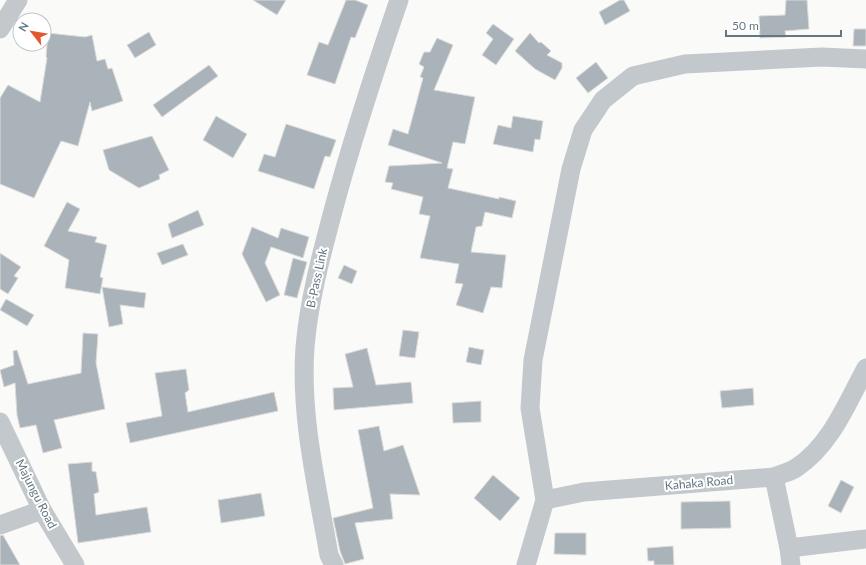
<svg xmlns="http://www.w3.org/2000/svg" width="866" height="565" font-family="Lato,sans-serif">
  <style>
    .building { fill: #aab3b9; stroke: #dcdcda }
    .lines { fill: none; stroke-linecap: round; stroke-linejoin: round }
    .minor { stroke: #c3c8cc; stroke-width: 19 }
    .labels { text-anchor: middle; stroke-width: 4; stroke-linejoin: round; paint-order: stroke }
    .street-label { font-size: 12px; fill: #657683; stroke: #fff }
  </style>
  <rect width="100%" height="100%" fill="#fafaf8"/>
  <!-- building -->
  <g class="building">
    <path d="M 253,0 L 286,0 L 277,15 Z"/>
    <path d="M 346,0 L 355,0 L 368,5 L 355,38 L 351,37 L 335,84 L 307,75 L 319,42 L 328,45 Z"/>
    <path d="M 620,0 L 624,0 L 630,11 L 605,25 L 599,12 Z"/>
    <path d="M 786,0 L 807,0 L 809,29 L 785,31 L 786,37 L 760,38 L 759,16 L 785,15 Z"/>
    <path d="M 493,24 L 514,39 L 496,65 L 482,55 L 493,39 L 486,33 Z"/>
    <path d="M 854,29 L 866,29 L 866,46 L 853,46 Z"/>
    <path d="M 149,32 L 156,45 L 135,58 L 127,45 Z"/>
    <path d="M 48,33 L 85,37 L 92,35 L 97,61 L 105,59 L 108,69 L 112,68 L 123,101 L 92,111 L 90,102 L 78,146 L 61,141 L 34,198 L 0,184 L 0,98 L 8,85 L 40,102 L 47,58 L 46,57 Z"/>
    <path d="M 530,33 L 539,43 L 541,42 L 551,51 L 547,55 L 562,63 L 562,68 L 555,80 L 535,69 L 515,51 Z"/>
    <path d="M 437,38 L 453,45 L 434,90 L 475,97 L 465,144 L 453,142 L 447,168 L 453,169 L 448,188 L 499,199 L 499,197 L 516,201 L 512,218 L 485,212 L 482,226 L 476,227 L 471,252 L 506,255 L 502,288 L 491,287 L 483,313 L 456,305 L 463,284 L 455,283 L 459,264 L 420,258 L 430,216 L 419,214 L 423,197 L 391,189 L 393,183 L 385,182 L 389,166 L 442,163 L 388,145 L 393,129 L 408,134 L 423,78 L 420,77 L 424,67 L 419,64 L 424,52 L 430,52 Z"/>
    <path d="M 596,62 L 608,78 L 588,93 L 576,78 Z"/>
    <path d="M 209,65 L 218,76 L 162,117 L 153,105 Z"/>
    <path d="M 216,116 L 247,134 L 233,158 L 203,140 Z"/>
    <path d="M 513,116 L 543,121 L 540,140 L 535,139 L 533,152 L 493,144 L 498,125 L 511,128 Z"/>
    <path d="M 286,124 L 336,140 L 330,157 L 325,156 L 314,189 L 258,171 L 264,154 L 275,157 Z"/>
    <path d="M 152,136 L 169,170 L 159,175 L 160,179 L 139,188 L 109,170 L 103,150 Z"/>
    <path d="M 67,202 L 80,209 L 68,231 L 97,237 L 95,242 L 107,245 L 100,277 L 103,278 L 100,294 L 65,288 L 69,260 L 44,246 Z"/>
    <path d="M 198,210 L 204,225 L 172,238 L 168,224 Z"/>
    <path d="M 252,227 L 278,238 L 281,228 L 309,237 L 303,258 L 271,247 L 265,263 L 280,295 L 266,302 L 242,254 Z"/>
    <path d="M 183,244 L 188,255 L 162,265 L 157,253 Z"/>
    <path d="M 0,253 L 21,267 L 14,276 L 18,278 L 8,294 L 0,289 Z"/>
    <path d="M 293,258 L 307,262 L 297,298 L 284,295 Z"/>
    <path d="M 344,265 L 357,271 L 352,284 L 338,278 Z"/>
    <path d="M 102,287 L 146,293 L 144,308 L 120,305 L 123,324 L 109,327 Z"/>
    <path d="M 6,299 L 34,315 L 27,326 L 0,310 Z"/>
    <path d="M 403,330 L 419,332 L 415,358 L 399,356 Z"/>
    <path d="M 83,333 L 98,334 L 96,363 L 105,409 L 54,420 L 62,448 L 43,453 L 36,425 L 20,428 L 17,415 L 15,383 L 4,387 L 0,370 L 14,365 L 13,351 L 17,350 L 28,384 L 81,373 Z"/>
    <path d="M 469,347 L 484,350 L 481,365 L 466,362 Z"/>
    <path d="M 367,348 L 376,385 L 411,382 L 413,403 L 334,410 L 333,388 L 353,387 L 345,354 Z"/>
    <path d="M 186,369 L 189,390 L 185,393 L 188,412 L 274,392 L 278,411 L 130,443 L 126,423 L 162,416 L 155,373 Z"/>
    <path d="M 753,388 L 754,405 L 722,408 L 720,391 Z"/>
    <path d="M 481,401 L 481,422 L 453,423 L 452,403 Z"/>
    <path d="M 379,426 L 384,451 L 403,445 L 420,495 L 390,494 L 393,519 L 355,523 L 364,559 L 345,564 L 340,551 L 333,518 L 373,508 L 358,430 Z"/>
    <path d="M 92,462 L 92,471 L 96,472 L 99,492 L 94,494 L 96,515 L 147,507 L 151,532 L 78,543 L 68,464 Z"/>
    <path d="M 493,475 L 520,498 L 500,521 L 474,498 Z"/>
    <path d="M 841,480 L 854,487 L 841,513 L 828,506 Z"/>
    <path d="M 261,493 L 265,516 L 221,523 L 218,500 Z"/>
    <path d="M 730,501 L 731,528 L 681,529 L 681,502 Z"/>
    <path d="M 555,533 L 586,533 L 586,555 L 554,554 Z"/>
    <path d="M 3,535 L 20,565 L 0,565 L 0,536 Z"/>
    <path d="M 673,546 L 674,565 L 654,565 L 654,561 L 648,561 L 647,548 Z"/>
  </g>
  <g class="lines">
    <!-- minor -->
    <g class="minor">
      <path d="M 0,29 L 18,0"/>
      <path d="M 0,422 L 42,510 L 75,565"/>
      <path d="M 774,477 L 789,548 L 791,565"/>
      <path d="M 545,500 L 530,408 L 533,360 L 571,169 L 583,130 L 603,100 L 633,76 L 685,64 L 822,57 L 866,59"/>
      <path d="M 0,525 L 42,510"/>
      <path d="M 789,548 L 866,539"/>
      <path d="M 334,565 L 329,555 C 317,486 300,417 305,347 C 309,300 321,256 333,211 C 352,140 375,70 399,0"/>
      <path d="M 526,565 L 545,500 L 584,492 L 774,477 C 781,474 790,472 796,468 C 831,445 847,403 866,368"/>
    </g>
  </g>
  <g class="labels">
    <!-- street labels -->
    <g class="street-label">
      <text transform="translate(317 278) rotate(-78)" y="4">B-Pass Link</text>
      <text transform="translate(699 483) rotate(-5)" y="4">Kahaka Road</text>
      <text transform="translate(36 494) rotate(63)" y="4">Majungu Road</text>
    </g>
  </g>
  <!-- north arrow -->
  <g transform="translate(32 32) rotate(301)"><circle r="19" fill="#ffffff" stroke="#c1c8cd"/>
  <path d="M0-3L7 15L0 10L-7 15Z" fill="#e4572e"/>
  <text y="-6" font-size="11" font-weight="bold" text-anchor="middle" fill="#657683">N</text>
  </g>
  <!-- scale -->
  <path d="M726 30v6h115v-6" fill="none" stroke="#657683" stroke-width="2"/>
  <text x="732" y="30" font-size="12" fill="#657683" stroke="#ffffff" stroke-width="3" paint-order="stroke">50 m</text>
</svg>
